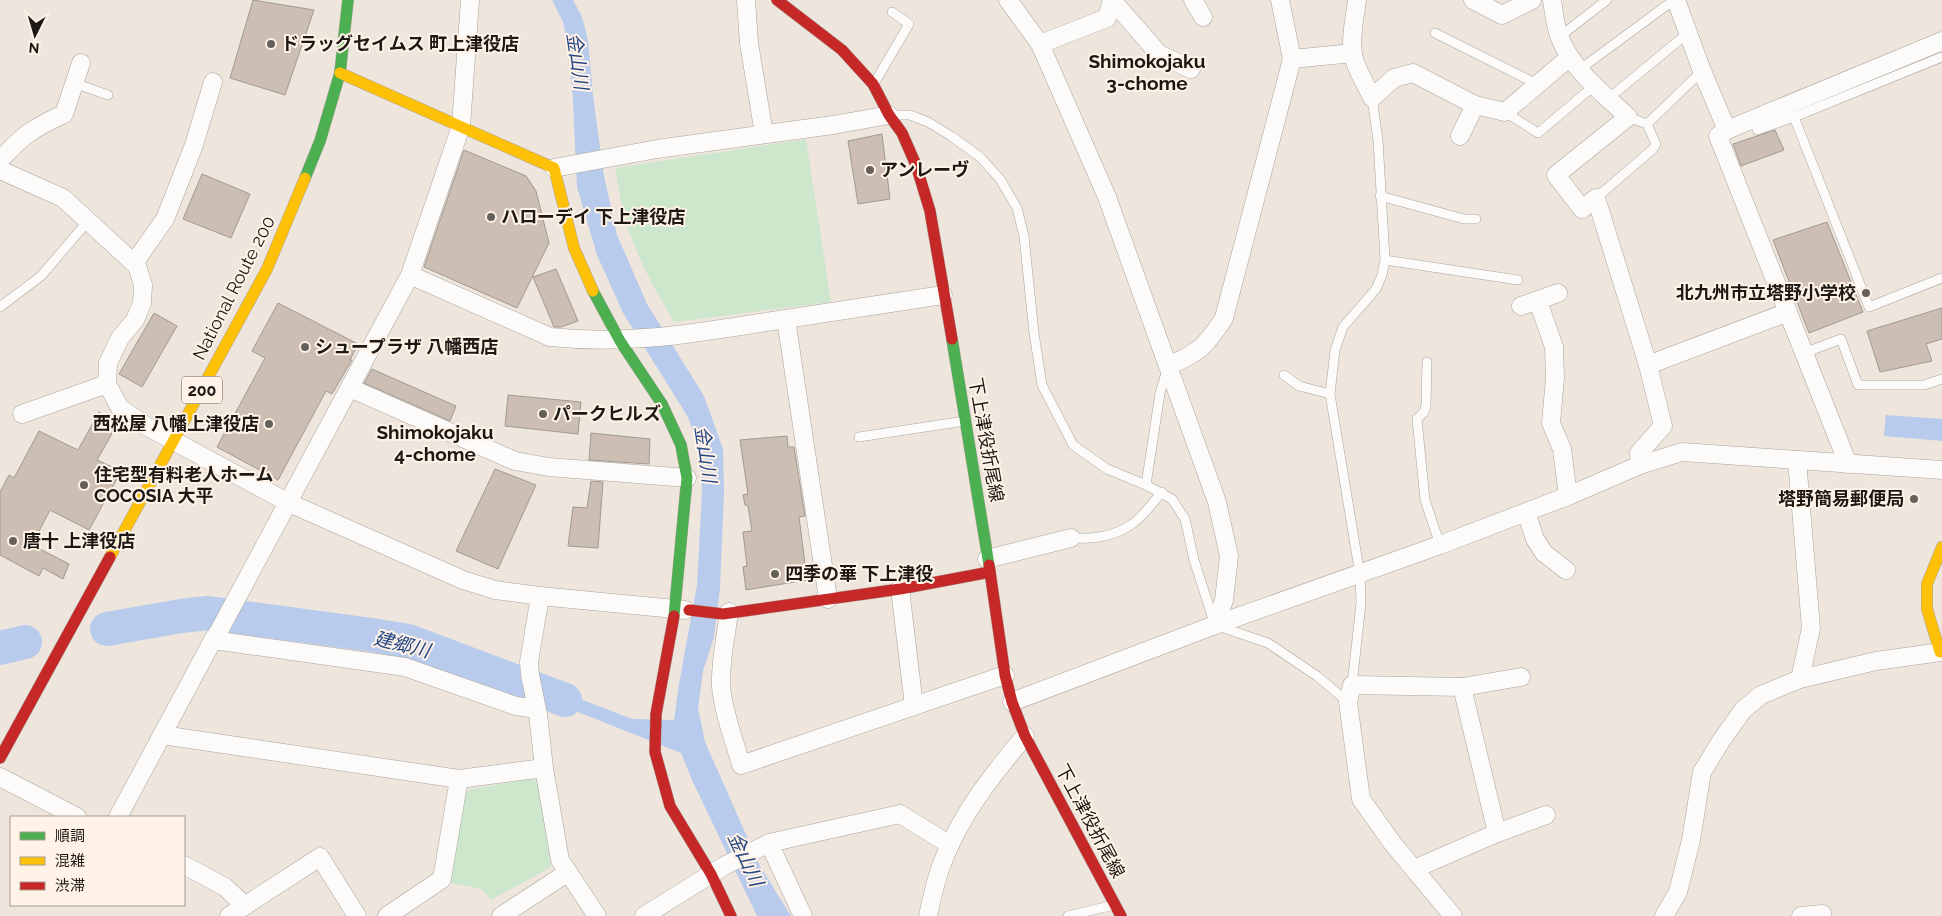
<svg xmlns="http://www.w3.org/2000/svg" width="1942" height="916" font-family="Raleway,'Noto Sans JP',sans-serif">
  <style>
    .green { fill: #cce7cc }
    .water { fill: #b8cbed }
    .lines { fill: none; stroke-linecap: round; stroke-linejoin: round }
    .river { stroke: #b8cbed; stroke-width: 34 }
    .building { fill: #ccbeb3; stroke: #a09a94 }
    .lane-casing { stroke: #aaa49d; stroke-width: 10 }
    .street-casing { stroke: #aaa49d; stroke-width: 19 }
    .fast-casing { stroke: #aaa49d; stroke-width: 12 }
    .slow-casing { stroke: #aaa49d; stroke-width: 12 }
    .jam-casing { stroke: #aaa49d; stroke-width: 12 }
    .lane { stroke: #fcfbfa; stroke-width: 9 }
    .street { stroke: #fcfbfa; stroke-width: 18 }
    .fast { stroke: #4caf50; stroke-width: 11 }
    .slow { stroke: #ffc107; stroke-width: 11 }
    .jam { stroke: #c62828; stroke-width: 11 }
    .poi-dot { fill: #66605a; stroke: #fff2e7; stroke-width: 2 }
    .labels { text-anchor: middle; stroke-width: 4; stroke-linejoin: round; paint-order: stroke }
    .shield { fill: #fff2e7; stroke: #615953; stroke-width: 1 }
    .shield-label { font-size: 16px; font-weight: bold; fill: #1d1813 }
    .poi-label { font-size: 18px; font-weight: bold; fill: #1d1813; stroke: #fff2e7; text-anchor: start }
    .street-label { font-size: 18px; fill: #1d1813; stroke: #fff2e7 }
    .water-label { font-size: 19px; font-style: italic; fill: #244785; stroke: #fff2e7 }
    .neighbourhood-label { font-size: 19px; font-weight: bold; fill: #1d1813; stroke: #fff2e7 }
  </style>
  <rect width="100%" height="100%" fill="#eee5dd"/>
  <!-- green -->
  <g class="green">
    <path d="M 806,139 L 831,302 L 674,322 C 654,288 633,252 624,213 C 620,198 618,183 615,168 Z"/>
    <path d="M 531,779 L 538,781 L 551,867 L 491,900 L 483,890 L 449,882 L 463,796 L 471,789 Z"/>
  </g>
  <!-- water -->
  <g class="water">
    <path d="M 552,0 L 573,0 L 582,17 L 588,40 L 593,96 L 604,176 L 617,235 L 647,304 L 704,396 L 723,449 L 724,492 L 720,588 L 714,637 L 703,671 L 698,708 L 705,742 L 760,866 L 791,916 L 757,916 L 692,780 L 681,753 L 543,698 L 541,684 L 632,719 L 674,720 L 679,684 L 697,585 L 702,492 L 700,454 L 688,417 L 623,313 L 597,255 L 577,187 L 573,101 L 569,51 L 563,22 Z"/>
    <path d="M 1886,415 L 1942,419 L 1942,441 L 1884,436 Z"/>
  </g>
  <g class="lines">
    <!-- river -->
    <g class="river">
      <path d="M 107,629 L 181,616 L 208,613 L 372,635 L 408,641 L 565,700"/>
      <path d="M 0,648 L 25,642"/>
    </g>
  </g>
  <!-- building -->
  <g class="building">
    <path d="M 253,0 L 314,10 L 285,95 L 230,78 Z"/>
    <path d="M 1775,130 L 1784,150 L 1741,166 L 1733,144 Z"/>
    <path d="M 882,134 L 890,199 L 858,204 L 848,141 Z"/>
    <path d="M 464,150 L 526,176 L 536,191 L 549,243 L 517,308 L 424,267 Z"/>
    <path d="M 202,174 L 250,194 L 231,238 L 183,219 Z"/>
    <path d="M 1827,222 L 1863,312 L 1809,333 L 1773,240 Z"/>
    <path d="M 556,269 L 578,321 L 561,327 L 554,327 L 533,277 Z"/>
    <path d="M 278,303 L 358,344 L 350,360 L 352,360 L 332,394 L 326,391 L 278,480 L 217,447 L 265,358 L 252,351 Z"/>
    <path d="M 1942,308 L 1942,339 L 1926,344 L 1932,361 L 1880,372 L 1867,331 Z"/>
    <path d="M 154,313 L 177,326 L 142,387 L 119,374 Z"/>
    <path d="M 372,369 L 456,406 L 450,421 L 364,383 Z"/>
    <path d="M 508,395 L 581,402 L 578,434 L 505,426 Z"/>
    <path d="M 99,412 L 118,423 L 97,460 L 121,471 L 89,530 L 50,510 L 32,545 L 69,564 L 63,579 L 43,568 L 39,576 L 0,555 L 0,492 L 9,475 L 14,478 L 39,431 L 78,450 Z"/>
    <path d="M 591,433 L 650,439 L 649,464 L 589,460 Z"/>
    <path d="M 787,436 L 788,447 L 794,447 L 805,516 L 799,517 L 807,580 L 746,590 L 743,567 L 747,566 L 743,532 L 752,531 L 748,506 L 745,505 L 743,495 L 748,494 L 740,440 Z"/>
    <path d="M 495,469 L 536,485 L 498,569 L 456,551 Z"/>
    <path d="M 591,481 L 603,482 L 598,548 L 568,546 L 573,507 L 587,508 Z"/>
  </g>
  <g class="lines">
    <!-- lane casing -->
    <g class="lane-casing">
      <g id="lane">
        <path d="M 1435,33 L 1539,85"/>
        <path d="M 1559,37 L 1607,0"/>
        <path d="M 1942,57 L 1794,117 L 1869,307 L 1942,278"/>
        <path d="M 1579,70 L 1674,0"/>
        <path d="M 875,82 L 909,24 L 892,12"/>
        <path d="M 74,83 L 108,95"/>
        <path d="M 1609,98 L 1688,33"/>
        <path d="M 1505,112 L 1538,133 L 1595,85"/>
        <path d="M 893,115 L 910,115 L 928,122 L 951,136 L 980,157 L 1000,179 L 1017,208 L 1024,236 L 1034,333 L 1042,385 L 1073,445 L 1107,469 L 1146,485 L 1172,499 L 1185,519 L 1194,560 L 1215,625 L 1268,643 L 1317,676 L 1348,702"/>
        <path d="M 1647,124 L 1702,71"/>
        <path d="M 1757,130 L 1794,117"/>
        <path d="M 1380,196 L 1464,219 L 1476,219"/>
        <path d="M 1596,198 L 1653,149 L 1656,144 L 1647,124 L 1628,117"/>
        <path d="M 1385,260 L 1518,280"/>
        <path d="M 0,307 L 41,276 L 88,221"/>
        <path d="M 1804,353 L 1841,339 L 1858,385 L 1924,385 L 1942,379"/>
        <path d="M 1427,362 L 1426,406 L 1424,412 L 1417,419 L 1425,500 L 1440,545"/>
        <path d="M 1284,375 L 1299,386 L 1330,394"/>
        <path d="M 859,437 L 965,421"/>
        <path d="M 1146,485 L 1160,393 L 1167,370"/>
        <path d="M 1071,538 C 1093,539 1114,537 1132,524 C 1143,517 1153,502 1162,492"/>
        <path d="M 1352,685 L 1361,603 L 1360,575 L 1330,394 L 1335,350 L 1343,327 L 1376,289 L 1382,275 L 1385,260 L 1378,140 L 1372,98"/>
        <path d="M 1068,916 L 1114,905"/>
      </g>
    </g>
    <!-- street casing -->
    <g class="street-casing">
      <g id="street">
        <path d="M 746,0 L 749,43 L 764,134"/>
        <path d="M 1008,0 L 1040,44 L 1107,197 L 1217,502 L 1229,556 L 1224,600 L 1215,625"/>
        <path d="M 1112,0 L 1159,54 L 1191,69"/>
        <path d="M 1193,0 L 1203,17"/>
        <path d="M 1280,0 L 1292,59 L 1353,53"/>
        <path d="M 1357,0 C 1355,17 1350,37 1353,55 C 1356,70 1366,84 1372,98 L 1394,78 L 1413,73 L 1475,105 L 1460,136"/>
        <path d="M 1473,0 L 1502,15 L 1532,0"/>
        <path d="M 1552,0 C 1554,12 1555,27 1560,38 C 1573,71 1603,93 1628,117 L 1556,175 L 1582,209 L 1596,198 L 1648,365 L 1663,426 L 1639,453 L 1640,465"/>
        <path d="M 1676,0 L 1702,71 L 1727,130 L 1942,41"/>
        <path d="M 1040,44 L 1107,18 L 1112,0"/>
        <path d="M 1475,105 L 1505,112 L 1570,57"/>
        <path d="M 1727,130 L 1718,136 L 1848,464"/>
        <path d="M 0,160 C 23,135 33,128 64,114 L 81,63"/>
        <path d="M 554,168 L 657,149 L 833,125 L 889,115"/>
        <path d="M 0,170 L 63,198 L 137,266 L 143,285 L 142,303 L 135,320 L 120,338 L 108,363 L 107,384 L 120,408 L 146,426 L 287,502 L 463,580 L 495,590 L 540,596 L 685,610"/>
        <path d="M 134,263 L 165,219 L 194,145 L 213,82"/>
        <path d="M 410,275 L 550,337 C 627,345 691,334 766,322 C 825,313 884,304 943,295"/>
        <path d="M 1538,301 L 1554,347 L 1555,378 L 1551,423 L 1562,449 L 1568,496"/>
        <path d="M 1521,306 L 1558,293"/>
        <path d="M 786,319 L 828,599"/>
        <path d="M 1648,365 L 1788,312"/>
        <path d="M 1168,366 C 1200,352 1205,347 1224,318 L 1292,59"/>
        <path d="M 350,388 L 515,461 L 549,467 L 687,478"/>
        <path d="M 22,414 L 107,384"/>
        <path d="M 1797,460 L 1811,628 L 1800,679"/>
        <path d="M 1526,512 L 1535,539 L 1544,553 L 1566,570"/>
        <path d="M 987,559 L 1071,538"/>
        <path d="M 900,589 L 914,706"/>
        <path d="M 540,596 L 529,662 L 530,675 L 538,714 L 544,768 L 560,860 L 597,916"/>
        <path d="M 729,612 C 726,636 720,662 721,686 C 723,712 734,739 741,765 L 1005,675"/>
        <path d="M 213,640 L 405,667 L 516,706 L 537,709"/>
        <path d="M 1462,687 L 1521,677"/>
        <path d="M 1012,702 L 1215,625 L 1440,545 L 1568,496 L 1640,465 L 1682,452 L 1942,470"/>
        <path d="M 162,735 L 459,779 L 544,768"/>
        <path d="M 0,777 L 77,817"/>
        <path d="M 118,817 L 213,640 L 219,631 L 410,275 L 461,126 L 470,0"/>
        <path d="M 1497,833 L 1546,815"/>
        <path d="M 769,843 L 803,916"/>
        <path d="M 184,865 L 225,887 L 245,906"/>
        <path d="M 1414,869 L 1497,833 L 1462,687 L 1352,685 L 1348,702 L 1361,799 L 1393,844 L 1453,916"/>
        <path d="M 229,916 L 320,857 L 357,916"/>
        <path d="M 387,916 L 442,879 L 459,779"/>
        <path d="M 501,916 L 567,873"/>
        <path d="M 644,916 L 724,866 L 769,843 L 900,814 L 950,845"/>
        <path d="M 928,916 C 932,897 936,878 943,861 C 961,814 993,774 1025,736"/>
        <path d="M 1664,916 L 1678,892 L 1691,840 L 1702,772 L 1721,741 L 1743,710 L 1761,695 L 1800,679 L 1876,661 L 1942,652"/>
        <path d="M 1801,916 L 1822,914"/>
      </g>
    </g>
    <!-- fast casing -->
    <g class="fast-casing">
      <g id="fast">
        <path d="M 305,178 L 320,141 L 340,73 L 348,0"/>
        <path d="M 593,291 L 620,341 L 662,404 L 681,445 L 687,478 L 674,616"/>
        <path d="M 952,339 L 989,565"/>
      </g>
    </g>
    <!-- slow casing -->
    <g class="slow-casing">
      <g id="slow">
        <path d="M 340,73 L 554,168 L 574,248 L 593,291"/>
        <path d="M 110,557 L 267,269 L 305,178"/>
        <path d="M 1940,652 L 1927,609 L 1927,584 L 1942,547"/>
      </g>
    </g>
    <!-- jam casing -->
    <g class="jam-casing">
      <g id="jam">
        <path d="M 777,0 L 842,50 L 873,84 L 889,115 L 902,133 L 916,165 L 930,211 L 952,339"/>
        <path d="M 989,565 L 1005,675 L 1012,702 L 1025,736 L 1121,916"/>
        <path d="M 689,610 L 723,614 L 900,589 L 990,572"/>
        <path d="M 674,616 L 656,714 L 655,752 L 670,806 L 711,874 L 731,916"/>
        <path d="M 0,758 L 110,557"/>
      </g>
    </g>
    <!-- lane -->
    <use href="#lane" class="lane"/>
    <!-- street -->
    <use href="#street" class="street"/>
    <!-- fast -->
    <use href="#fast" class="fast"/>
    <!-- slow -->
    <use href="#slow" class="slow"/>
    <!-- jam -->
    <use href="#jam" class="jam"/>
  </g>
  <!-- markers -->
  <g class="poi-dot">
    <circle cx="271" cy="44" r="5"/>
    <circle cx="870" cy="170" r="5"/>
    <circle cx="491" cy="217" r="5"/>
    <circle cx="1866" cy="293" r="5"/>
    <circle cx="305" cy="347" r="5"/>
    <circle cx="543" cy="414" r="5"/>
    <circle cx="269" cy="424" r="5"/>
    <circle cx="84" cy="485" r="5"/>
    <circle cx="1914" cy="499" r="5"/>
    <circle cx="13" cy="541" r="5"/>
    <circle cx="775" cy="574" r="5"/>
  </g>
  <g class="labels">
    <!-- shield labels -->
    <rect class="shield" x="182" y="376.5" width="40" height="27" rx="4"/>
    <g class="shield-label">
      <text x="202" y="396">200</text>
    </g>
    <!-- poi labels -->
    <g class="poi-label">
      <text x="281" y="50">ドラッグセイムス 町上津役店</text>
      <text x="880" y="176">アンレーヴ</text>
      <text x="501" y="223">ハローデイ 下上津役店</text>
      <text x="1856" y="299" text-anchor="end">北九州市立塔野小学校</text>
      <text x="315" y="353">シュープラザ 八幡西店</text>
      <text x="553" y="420">パークヒルズ</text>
      <text x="259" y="430" text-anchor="end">西松屋 八幡上津役店</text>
      <text x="94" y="481">住宅型有料老人ホーム<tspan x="94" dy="21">COCOSIA 大平</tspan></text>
      <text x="1904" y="505" text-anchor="end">塔野簡易郵便局</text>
      <text x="23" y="547">唐十 上津役店</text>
      <text x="785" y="580">四季の華 下上津役</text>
    </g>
    <!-- street labels -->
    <g class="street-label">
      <text transform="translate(234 288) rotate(-63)" y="6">National Route 200</text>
      <text transform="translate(986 440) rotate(80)" y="6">下上津役折尾線</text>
      <text transform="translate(1090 821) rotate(62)" y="6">下上津役折尾線</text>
    </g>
    <!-- water labels -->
    <g class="water-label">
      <text transform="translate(578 61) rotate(82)" y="7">金山川</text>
      <text transform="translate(706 454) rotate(82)" y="7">金山川</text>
      <text transform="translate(402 644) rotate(14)" y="7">建郷川</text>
      <text transform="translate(746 859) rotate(65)" y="7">金山川</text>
    </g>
    <!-- neighbourhood labels -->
    <g class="neighbourhood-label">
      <text x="1147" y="68">Shimokojaku<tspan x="1147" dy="22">3-chome</tspan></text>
      <text x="435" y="439">Shimokojaku<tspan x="435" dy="22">4-chome</tspan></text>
    </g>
  </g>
  <!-- legend -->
  <rect x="10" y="816" width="175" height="90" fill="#fff2e7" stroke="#a59b92"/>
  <rect x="20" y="832" width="25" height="8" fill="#4caf50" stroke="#a59b92"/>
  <text x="55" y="841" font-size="15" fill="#1d1813">順調</text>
  <rect x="20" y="857" width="25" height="8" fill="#ffc107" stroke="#a59b92"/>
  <text x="55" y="866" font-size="15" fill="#1d1813">混雑</text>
  <rect x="20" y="882" width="25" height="8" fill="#c62828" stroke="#a59b92"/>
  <text x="55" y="891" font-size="15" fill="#1d1813">渋滞</text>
  <!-- north arrow -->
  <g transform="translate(35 35) rotate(185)" stroke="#fff2e7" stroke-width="4" paint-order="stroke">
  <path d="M0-4L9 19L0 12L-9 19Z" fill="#1d1813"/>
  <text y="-8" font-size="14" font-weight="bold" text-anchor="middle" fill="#1d1813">N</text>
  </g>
</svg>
